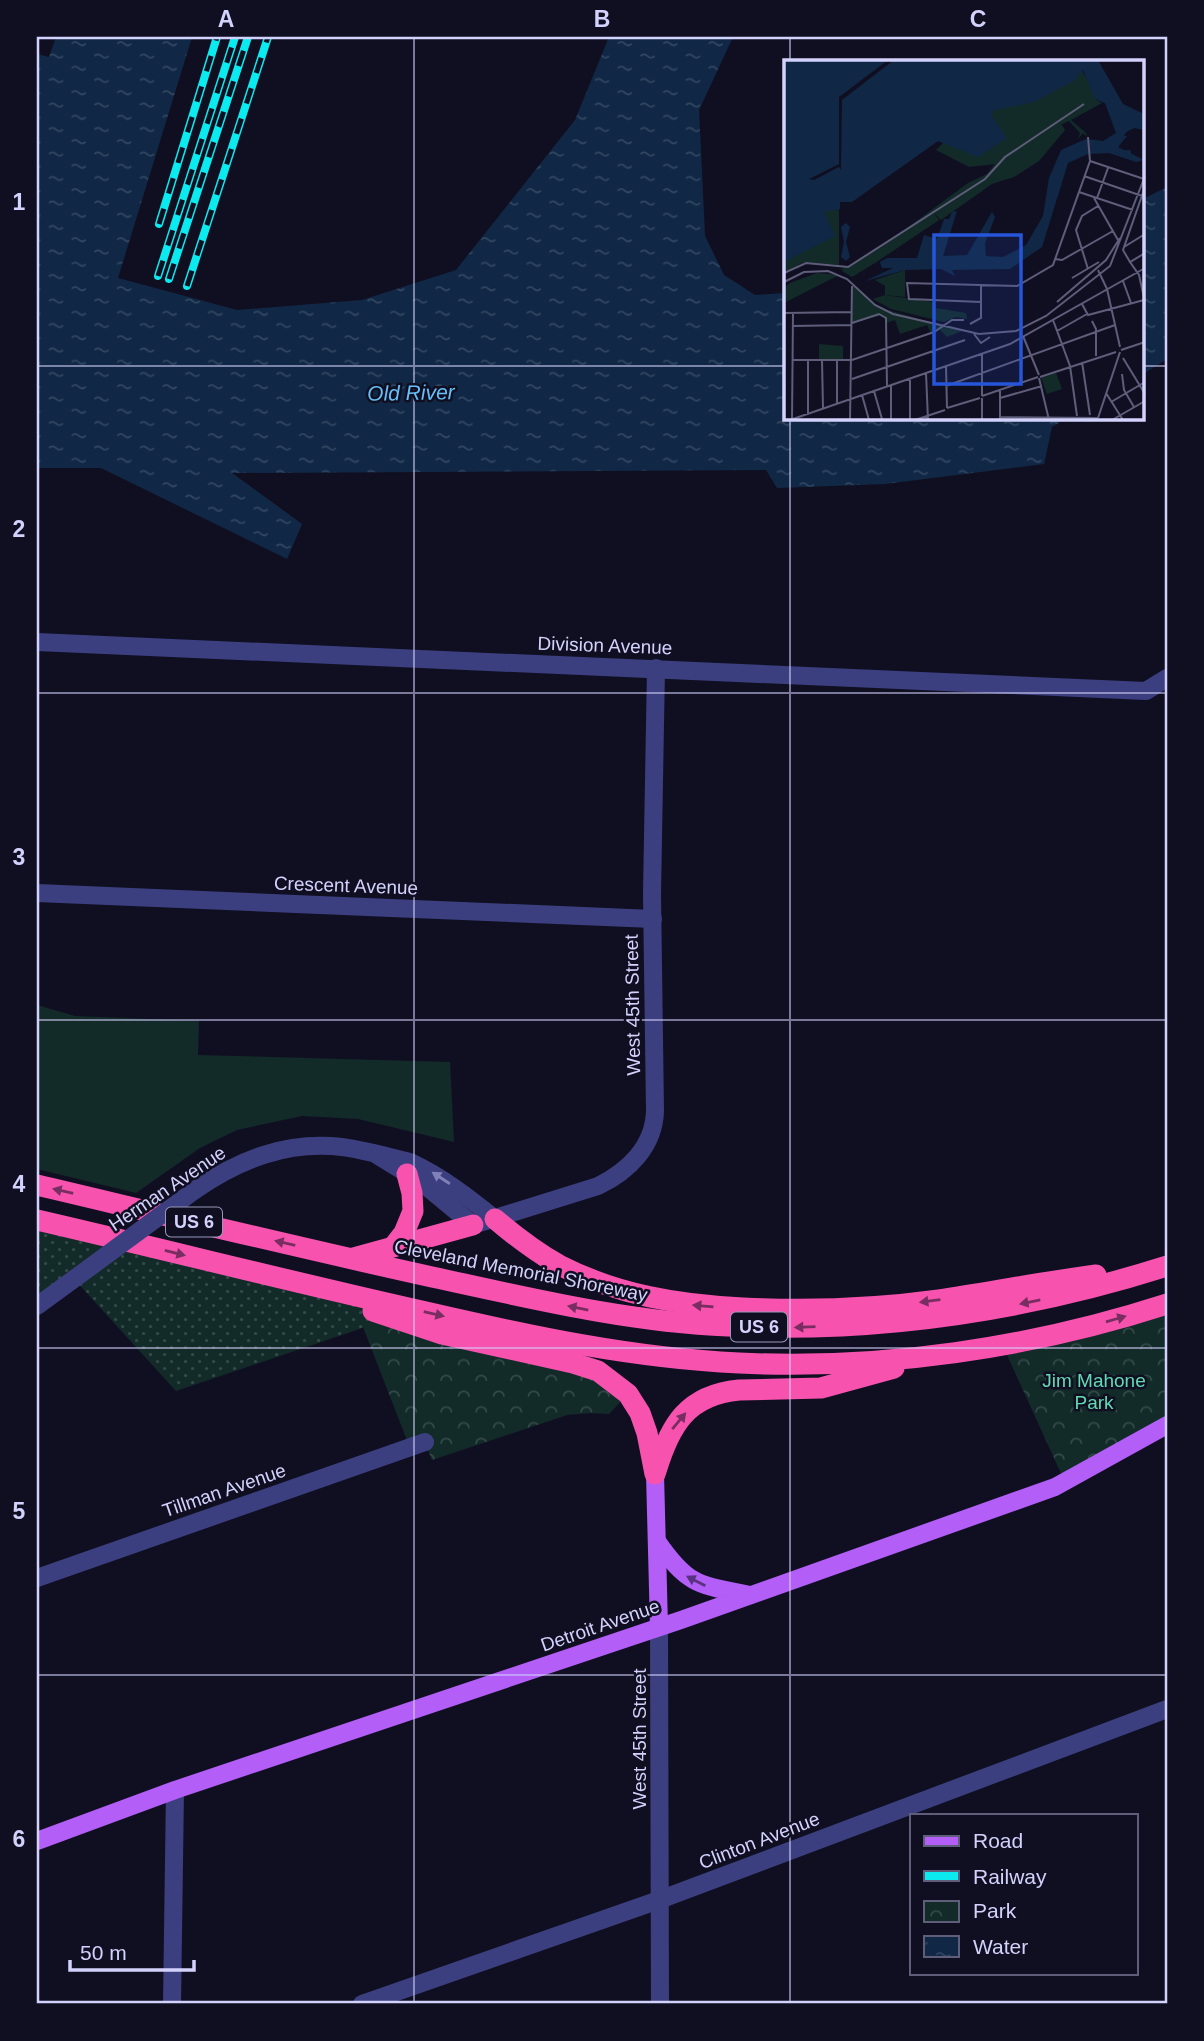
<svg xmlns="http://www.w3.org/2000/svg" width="1204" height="2041" font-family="Helvetica,sans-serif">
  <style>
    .grass { fill: url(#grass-dots) }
    .park { fill: url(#park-crowns) }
    .pitch { fill: #122b29 }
    .water { fill: url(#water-ripples) }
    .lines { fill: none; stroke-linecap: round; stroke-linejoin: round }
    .minor { stroke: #3c3f7f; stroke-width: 18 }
    .major { stroke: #b25ef7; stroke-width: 18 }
    .highway { stroke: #f753ae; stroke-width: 21 }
    .rail-casing { stroke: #0beaef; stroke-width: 8 }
    .rail { stroke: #100f22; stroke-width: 5; stroke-dasharray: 16; stroke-linecap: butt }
    .minor-bridge { stroke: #3c3f7f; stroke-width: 18 }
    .oneway { fill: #8081b8 }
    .oneway2 { fill: #782e61 }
    .oneway3 { fill: #593382 }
    .grid { fill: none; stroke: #d3d2fd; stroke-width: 2; stroke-opacity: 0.55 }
    .labels { text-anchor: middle; stroke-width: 5; stroke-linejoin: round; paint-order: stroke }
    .shield { fill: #100f22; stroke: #9898bb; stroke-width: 2 }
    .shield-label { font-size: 18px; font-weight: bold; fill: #d3d2fd }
    .street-label { font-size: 19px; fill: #d3d2fd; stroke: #100f22 }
    .park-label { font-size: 19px; fill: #61d9b2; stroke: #100f22 }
    .water-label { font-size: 21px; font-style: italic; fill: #65bff8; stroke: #100f22 }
    .inset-river { fill: none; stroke: #102845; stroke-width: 3.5 }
    .inset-road { fill: none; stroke: #5e5d7a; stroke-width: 2 }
    .view { fill: #2655da; fill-opacity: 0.15; stroke: #2655da; stroke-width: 3.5 }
    .inset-edge { fill: none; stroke: #d3d2fd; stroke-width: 3.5 }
    .neatline { fill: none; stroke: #d3d2fd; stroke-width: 2.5 }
    .grid-label { font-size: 23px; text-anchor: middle; font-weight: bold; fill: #d3d2fd }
  </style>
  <defs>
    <pattern id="grass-dots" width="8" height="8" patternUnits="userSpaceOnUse" patternTransform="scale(1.75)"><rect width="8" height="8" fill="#122b29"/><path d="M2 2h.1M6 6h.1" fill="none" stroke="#344949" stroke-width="1.8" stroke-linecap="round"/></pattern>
    <pattern id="park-crowns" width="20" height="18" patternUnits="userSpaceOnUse" patternTransform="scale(1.75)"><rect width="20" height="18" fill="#122b29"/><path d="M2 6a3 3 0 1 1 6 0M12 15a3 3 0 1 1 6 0" fill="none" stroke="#344949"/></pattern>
    <pattern id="water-ripples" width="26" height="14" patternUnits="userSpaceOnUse" patternTransform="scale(1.75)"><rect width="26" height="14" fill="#102845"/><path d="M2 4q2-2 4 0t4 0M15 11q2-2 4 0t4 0" fill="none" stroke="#324661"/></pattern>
  </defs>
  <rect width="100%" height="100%" fill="#100f22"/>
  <!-- grass -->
  <path class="grass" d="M 37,1220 L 295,1283 L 392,1318 L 176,1391 L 74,1279 L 37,1306 Z"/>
  <!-- park -->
  <g class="park">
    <path d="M 1167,1304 L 1167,1425 L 1065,1482 L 1002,1344 Z"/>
    <path d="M 392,1318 L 573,1363 L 628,1394 L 609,1414 L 590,1413 L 567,1415 L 432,1460 L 425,1443 L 410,1448 L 363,1327 Z"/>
  </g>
  <!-- pitch -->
  <path class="pitch" d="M 37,1005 L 75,1016 L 199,1021 L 198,1055 L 450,1062 L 454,1142 L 358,1119 L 302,1116 L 237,1130 L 200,1148 L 136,1193 L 37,1169 Z"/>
  <!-- water -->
  <g class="water">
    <path d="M 56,37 L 192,37 L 118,278 L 237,310 L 362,300 L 456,270 L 575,120 L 609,37 L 733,37 L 699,110 L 705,236 L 724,275 L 755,295 L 786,293 L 786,418 L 1067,418 L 1052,427 L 1044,464 L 885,484 L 777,488 L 766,470 L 232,473 L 302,524 L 287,559 L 101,468 L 37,468 L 37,54 L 49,57 Z"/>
    <path d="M 1167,187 L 1167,359 L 1143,374 L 1143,199 Z"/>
  </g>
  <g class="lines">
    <!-- minor -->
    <g class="minor">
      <path d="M 37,642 L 1146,691 L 1167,678"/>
      <path d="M 37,893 L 653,919"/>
      <path d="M 377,1155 L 421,1182 L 473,1225 L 598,1186 C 629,1171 654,1146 655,1111 L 652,894 L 656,668"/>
      <path d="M 195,1190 C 240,1159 287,1141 342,1147 C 365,1150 388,1157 410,1162 C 442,1177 468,1197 495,1219"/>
      <path d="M 37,1306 L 89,1268"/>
      <path d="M 37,1578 L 425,1442"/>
      <path d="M 659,1627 L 660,2004"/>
      <path d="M 172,2004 L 175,1790"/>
      <path d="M 362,2004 L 659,1900 L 1167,1709"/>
    </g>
    <!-- major -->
    <g class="major">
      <path d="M 655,1474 L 659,1627"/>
      <path d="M 657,1541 C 688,1586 699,1585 750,1595"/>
      <path d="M 37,1841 L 175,1790 L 681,1620 L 1055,1487 L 1167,1425"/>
    </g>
    <!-- highway -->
    <g class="highway">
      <path d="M 37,1185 C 168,1216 300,1248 432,1277 C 530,1298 627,1322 728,1326 C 877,1333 1025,1311 1167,1266"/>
      <path d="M 495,1219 C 515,1236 536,1252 559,1265 C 617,1295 679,1305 743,1308 C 808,1311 874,1309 939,1300 C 991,1292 1043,1282 1096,1275"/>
      <path d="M 37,1220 C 167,1250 296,1283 426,1312 C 530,1336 632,1358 739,1363 C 882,1370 1031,1348 1167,1304"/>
      <path d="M 393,1247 L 473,1225"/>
      <path d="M 353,1258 L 393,1247 L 404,1233 L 413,1211 L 412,1193 L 407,1174"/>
      <path d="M 373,1311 L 442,1334 L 573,1363 L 598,1371 L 628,1394 L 640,1413 L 647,1433 L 655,1474"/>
      <path d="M 656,1471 C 670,1425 687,1395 739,1390 L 821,1388 L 894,1368"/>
    </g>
    <!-- rail casing -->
    <g class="rail-casing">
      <g id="rail">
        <path d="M 159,224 L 217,37"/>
        <path d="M 158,276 L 235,37"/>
        <path d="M 169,279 L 248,37"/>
        <path d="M 187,286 L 268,37"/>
      </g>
    </g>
    <!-- rail -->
    <use href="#rail" class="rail"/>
    <!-- minor-bridge -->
    <path class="minor-bridge" d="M 89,1268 L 195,1190"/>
  </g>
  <!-- one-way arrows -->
  <defs><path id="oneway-solid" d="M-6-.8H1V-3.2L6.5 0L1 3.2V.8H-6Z" transform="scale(1.75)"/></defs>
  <use class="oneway" href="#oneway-solid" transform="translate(441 1178) rotate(-147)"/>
  <g class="oneway2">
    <use href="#oneway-solid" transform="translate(63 1191) rotate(-167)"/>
    <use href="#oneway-solid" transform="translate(285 1243) rotate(-167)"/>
    <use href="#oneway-solid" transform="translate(175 1253) rotate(14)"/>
    <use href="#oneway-solid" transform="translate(930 1301) rotate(173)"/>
    <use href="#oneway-solid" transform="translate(1030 1302) rotate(169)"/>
    <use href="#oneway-solid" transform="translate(703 1306) rotate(-175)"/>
    <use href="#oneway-solid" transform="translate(578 1308) rotate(-169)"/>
    <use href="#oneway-solid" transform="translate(434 1314) rotate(13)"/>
    <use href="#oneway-solid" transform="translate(1116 1319) rotate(-16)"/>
    <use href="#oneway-solid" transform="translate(805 1327) rotate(178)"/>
    <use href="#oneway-solid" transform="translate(679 1421) rotate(-50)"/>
  </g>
  <use class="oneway3" href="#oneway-solid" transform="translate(696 1581) rotate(-153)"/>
  <!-- grid -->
  <path class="grid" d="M 414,37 L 414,2004M 790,37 L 790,61M 37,366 L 786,366M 1143,366 L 1167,366M 790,418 L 790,2004M 37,693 L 1167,693M 37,1020 L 1167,1020M 37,1348 L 1167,1348M 37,1675 L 1167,1675"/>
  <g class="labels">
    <!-- shield labels -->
    <g class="shield">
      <rect x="166" y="1207.5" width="56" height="29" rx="5"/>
      <rect x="731" y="1312.5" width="56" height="29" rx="5"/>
    </g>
    <g class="shield-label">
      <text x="194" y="1228">US 6</text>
      <text x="759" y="1333">US 6</text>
    </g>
    <!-- street labels -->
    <g class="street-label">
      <text transform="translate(605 645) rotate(2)" y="7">Division Avenue</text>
      <text transform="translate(346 885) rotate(2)" y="7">Crescent Avenue</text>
      <text transform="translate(632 1005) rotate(-91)" y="7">West 45th Street</text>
      <text transform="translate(167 1188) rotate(-34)" y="7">Herman Avenue</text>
      <text transform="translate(521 1270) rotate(11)" y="7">Cleveland Memorial Shoreway</text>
      <text transform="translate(224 1490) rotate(-19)" y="7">Tillman Avenue</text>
      <text transform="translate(600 1625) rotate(-19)" y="7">Detroit Avenue</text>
      <text transform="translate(639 1739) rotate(-90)" y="7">West 45th Street</text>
      <text transform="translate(759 1840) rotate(-21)" y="7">Clinton Avenue</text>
    </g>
    <!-- park labels -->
    <g class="park-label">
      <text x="1094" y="1387">Jim Mahone<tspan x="1094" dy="22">Park</tspan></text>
    </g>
    <!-- water labels -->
    <g class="water-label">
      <text transform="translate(411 393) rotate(-1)" y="7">Old River</text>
    </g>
  </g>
  <!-- overview -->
  <g transform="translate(784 60)">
    <rect width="360" height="360" fill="#100f22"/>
    <path d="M 276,62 L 281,70 L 255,101 L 230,117 L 208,124 L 157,160 L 150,153 ZM 121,210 L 121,237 L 101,235 L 101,226 L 91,220 ZM 68,223 L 93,247 L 178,271 L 163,277 L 155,269 L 147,273 L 143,265 L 116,274 L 111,260 L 103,263 L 99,255 L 68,263 Z" fill="#122b29"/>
    <path d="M 150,153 L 155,160 L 91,203 L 68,217 L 58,211 Z" fill="#122b29"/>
    <path d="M 274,0 L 292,0 L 313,36 L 311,39 L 318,43 L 287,60 L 302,73 L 303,77 L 299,73 L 294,79 L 296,73 L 285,61 L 274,66 L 99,188 L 63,210 L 56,210 L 89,193 L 184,123 L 203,114 L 211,104 L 185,107 L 152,90 L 176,66 L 203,50 L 175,73 L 170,85 L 175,88 L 182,78 L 177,89 L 193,96 L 188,78 L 199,93 L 185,70 L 188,67 L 206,89 L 191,66 L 194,64 L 209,86 L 212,73 L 219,79 L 212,69 L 204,74 L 198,65 L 202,62 L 210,67 L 204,57 L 209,51 L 205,45 ZM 0,135 L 55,136 L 55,205 L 20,202 L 0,212 ZM 33,213 L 55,215 L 0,243 L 0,228 L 6,223 ZM 35,284 L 59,286 L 59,300 L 35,300 Z" fill="#122b29"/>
    <path d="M 272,313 L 278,329 L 263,334 L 257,318 Z" fill="#122b29"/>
    <path d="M 101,235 L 149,242 L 152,248 L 182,253 L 183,259 L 172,257 L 160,262 L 107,249 L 89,239 Z" fill="#122b29"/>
    <path d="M 0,0 L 314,0 L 339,44 L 360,54 L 360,70 L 350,68 L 336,75 L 343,76 L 334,87 L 360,100 L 352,102 L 325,93 L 304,94 L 284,103 L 258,187 L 226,209 L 168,210 L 171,216 L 157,209 L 121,210 L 81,221 L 109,208 L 98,208 L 96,202 L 103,198 L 133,198 L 140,175 L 153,179 L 160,159 L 165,159 L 168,152 L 173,151 L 159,196 L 183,195 L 208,152 L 211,157 L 201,183 L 202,196 L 219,197 L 242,185 L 259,156 L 265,118 L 277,90 L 302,79 L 319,81 L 332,73 L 321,43 L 311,39 L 299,10 L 291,20 L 250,42 L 211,50 L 207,55 L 223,78 L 194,97 L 154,81 L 68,142 L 56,142 L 56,149 L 40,152 L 51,176 L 0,202 ZM 62,163 L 66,167 L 62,182 L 66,197 L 62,201 L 57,197 L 60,182 L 57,167 Z" fill="#102845"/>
    <path d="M 104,0 L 110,0 L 58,40 L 57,110 L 55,107 L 30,120 L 25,119 L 55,104 L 55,37 Z" fill="#100f22"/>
    <path class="inset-river" d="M 347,92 L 334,92 L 332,83 L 345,66 L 361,62"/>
    <path class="inset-road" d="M 306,101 L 360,119M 300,116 L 361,137M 361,127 L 339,190 L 346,202 L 361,193M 295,132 L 349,150M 310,138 L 334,180M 313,138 L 324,108M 340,187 L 361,174M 271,199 L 278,200 L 329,171M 346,202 L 355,215 L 361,242M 304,209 L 292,170 L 298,156 L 314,146M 314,210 L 323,229M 0,213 L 22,203 L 64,207 L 201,119 L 221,97 L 300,44M 288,218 L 315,202M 339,221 L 347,243M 0,222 L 20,212 L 44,211 L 63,219 L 91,245 L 109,254 L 195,274 L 232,271 L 262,256 L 326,206 L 361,116M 323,229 L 336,287M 197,242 L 125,239 L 123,223 L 233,226 L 269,205 L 306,101 L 304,77M 273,242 L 322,200 L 336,178M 298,244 L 304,255 L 360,240M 0,253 L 68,252M 269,260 L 286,306 L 293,356M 308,261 L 312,269 L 312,296M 68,263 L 95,254 L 102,258 L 103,326M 186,264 L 197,258 L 197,224M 9,266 L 68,265M 273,271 L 303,254M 150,272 L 150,310M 190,274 L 197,283 L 206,277M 239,276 L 255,315M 337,290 L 361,282M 198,294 L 198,336M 339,298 L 361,334M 9,300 L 68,300 L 150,272 L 168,260 L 180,260M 24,300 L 24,354M 38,300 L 39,348M 53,300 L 53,343M 298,302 L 306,355M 162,306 L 163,348M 142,313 L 144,360M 338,314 L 340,330 L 350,347M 256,317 L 332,292M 126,318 L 126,360M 255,318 L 265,360M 68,319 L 181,280M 107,325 L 107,360M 162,326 L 331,265M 90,331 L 98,359M 322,333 L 339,360M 78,335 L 85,360M 198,336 L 254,317M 216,338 L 258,326M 327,342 L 361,322M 163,348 L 196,338M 216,357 L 314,358M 314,358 L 336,292M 6,360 L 226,284 L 361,208M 8,360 L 9,253M 66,360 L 68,226M 131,360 L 161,350M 198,360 L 198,338M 216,360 L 216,331M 328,360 L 361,341"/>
    <path class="view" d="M 150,175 L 237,175 L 237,324 L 150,324 Z"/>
    <rect width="360" height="360" class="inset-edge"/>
  </g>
  <!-- border -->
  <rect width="1204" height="2041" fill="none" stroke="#100f22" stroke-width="77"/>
  <!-- legend -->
  <rect x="910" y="1814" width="228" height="161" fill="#100f22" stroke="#5e5d7a" stroke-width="2"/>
  <rect x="924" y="1836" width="35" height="10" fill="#b25ef7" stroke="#5e5d7a" stroke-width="2"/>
  <text x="973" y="1848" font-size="21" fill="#d3d2fd">Road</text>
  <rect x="924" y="1871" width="35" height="10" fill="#0beaef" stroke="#5e5d7a" stroke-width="2"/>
  <text x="973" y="1884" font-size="21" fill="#d3d2fd">Railway</text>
  <rect x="924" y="1901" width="35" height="21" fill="url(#park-crowns)" stroke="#5e5d7a" stroke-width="2"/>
  <text x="973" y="1918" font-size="21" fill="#d3d2fd">Park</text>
  <rect x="924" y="1936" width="35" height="21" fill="url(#water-ripples)" stroke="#5e5d7a" stroke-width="2"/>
  <text x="973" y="1954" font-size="21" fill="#d3d2fd">Water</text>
  <!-- scale -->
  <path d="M70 1960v10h124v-10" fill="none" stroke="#d3d2fd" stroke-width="3.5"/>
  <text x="80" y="1960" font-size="21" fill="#d3d2fd" stroke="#100f22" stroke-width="5" paint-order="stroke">50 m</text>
  <rect x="38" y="38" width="1128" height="1964" class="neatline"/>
  <g class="grid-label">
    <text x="226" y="27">A</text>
    <text x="602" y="27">B</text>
    <text x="978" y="27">C</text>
    <text x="19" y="210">1</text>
    <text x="19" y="537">2</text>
    <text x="19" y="865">3</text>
    <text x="19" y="1192">4</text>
    <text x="19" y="1519">5</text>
    <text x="19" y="1847">6</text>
  </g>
</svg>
